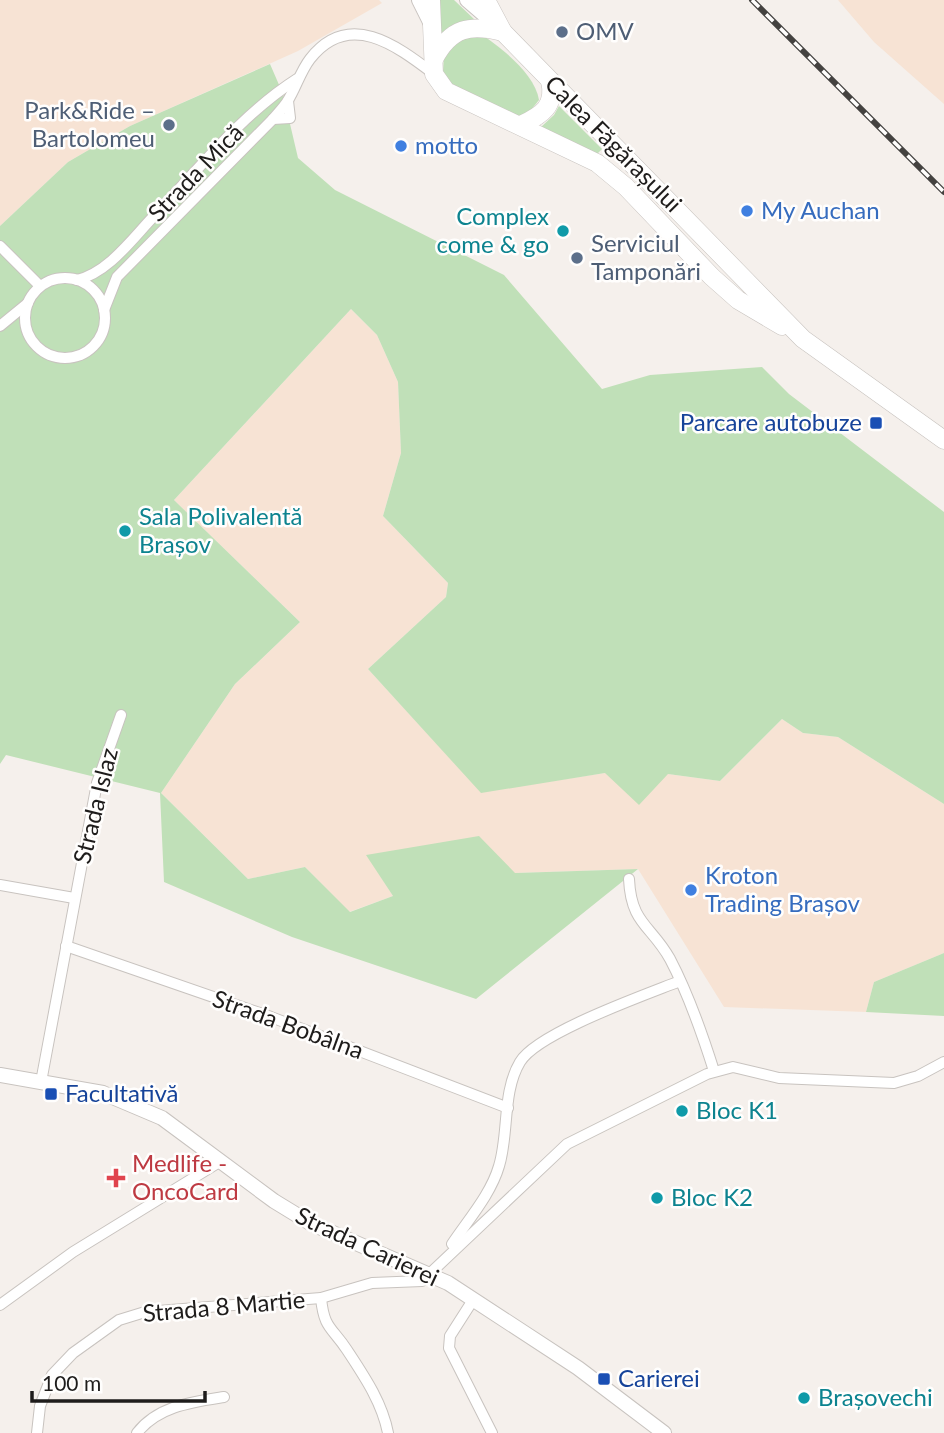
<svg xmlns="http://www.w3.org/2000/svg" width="944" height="1433" font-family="Lato,sans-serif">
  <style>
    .industrial { fill: #f7e3d4 }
    .green { fill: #c0e0b8 }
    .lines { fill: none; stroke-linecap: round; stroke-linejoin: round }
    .minor-casing { stroke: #c8c3bf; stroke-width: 12 }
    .tertiary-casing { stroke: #c8c3bf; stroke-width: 16 }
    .primary-casing { stroke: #c8c3bf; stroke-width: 19 }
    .minor { stroke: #fff; stroke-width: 10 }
    .tertiary { stroke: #fff; stroke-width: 14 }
    .primary { stroke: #fff; stroke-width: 18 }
    .rail-casing { stroke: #444240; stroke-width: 6 }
    .rail { stroke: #fffefd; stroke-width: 3.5; stroke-dasharray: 10; stroke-linecap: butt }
    .service-dot { fill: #5c6f8a; stroke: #fffefd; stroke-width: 2.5 }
    .shop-dot { fill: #3f7fe0; stroke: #fffefd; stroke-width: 2.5 }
    .culture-dot { fill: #0f9aa8; stroke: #fffefd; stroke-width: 2.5 }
    .transit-dot { fill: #1a4fb4; stroke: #fffefd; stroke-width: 2.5 }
    .health-dot { fill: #e0444e; stroke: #fffefd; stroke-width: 2.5 }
    .labels { text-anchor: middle; stroke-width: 5; stroke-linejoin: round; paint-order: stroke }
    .service-label { font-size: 24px; fill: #4e5e75; stroke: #fffefd; text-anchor: start }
    .street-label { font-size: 24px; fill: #1e1c1b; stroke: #fffefd }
    .shop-label { font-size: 24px; fill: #366cbe; stroke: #fffefd; text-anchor: start }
    .culture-label { font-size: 24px; fill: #0d838f; stroke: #fffefd; text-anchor: start }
    .transit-label { font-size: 24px; fill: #164399; stroke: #fffefd; text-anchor: start }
    .health-label { font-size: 24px; fill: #be3a42; stroke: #fffefd; text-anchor: start }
  </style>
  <rect width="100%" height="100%" fill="#f5f0ec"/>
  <!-- industrial -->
  <g class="industrial">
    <path d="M 0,0 L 379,0 L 382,3 L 298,51 L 130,126 L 68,162 L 0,226 Z"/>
    <path d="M 838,0 L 944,0 L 944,104 L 874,42 Z"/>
    <path d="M 351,309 L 377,335 L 398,382 L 401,453 L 383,516 L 448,583 L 446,597 L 368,669 L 481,792 L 605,773 L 668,774 L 720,781 L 782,719 L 803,733 L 838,737 L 944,804 L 944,953 L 874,982 L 866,1012 L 724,1007 L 638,869 L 514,873 L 367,855 L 393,896 L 349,912 L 305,867 L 248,879 L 161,793 L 235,684 L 300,622 L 174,500 Z"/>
  </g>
  <!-- green -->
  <g class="green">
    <path d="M 439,0 L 454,0 L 475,20 L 453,26 L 441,39 Z"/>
    <path d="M 479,33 C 501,47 535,74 539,100 L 527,115 L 519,116 L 451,86 L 443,72 L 444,55 L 451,43 Z"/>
    <path d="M 270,64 L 283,94 L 298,158 L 335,190 L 504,275 L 602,389 L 650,375 L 762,367 L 789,394 L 944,512 L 944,804 L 838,737 L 803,733 L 782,719 L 720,781 L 668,774 L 639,805 L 605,773 L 481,793 L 368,669 L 446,597 L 448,583 L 383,516 L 401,453 L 398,382 L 377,335 L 351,309 L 174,500 L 300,622 L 235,684 L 161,793 L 248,879 L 305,867 L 350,912 L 393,896 L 366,855 L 479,836 L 515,873 L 638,869 L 476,999 L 292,937 L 164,882 L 160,793 L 6,755 L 0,764 L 0,226 L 68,162 L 130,126 Z"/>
    <path d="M 559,106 L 602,149 L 597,154 L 540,128 L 554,115 Z"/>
    <path d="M 944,953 L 944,1016 L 866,1012 L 874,982 Z"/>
  </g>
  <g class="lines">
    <!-- minor casing -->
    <g class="minor-casing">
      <g id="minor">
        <path d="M 273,119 C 278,113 283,108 287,102 C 296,88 300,72 310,59 C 349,9 397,46 434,74"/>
        <path d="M 0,246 L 40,286"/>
        <circle cx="65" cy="318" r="40"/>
        <path d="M 77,280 C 109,272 132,239 154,216 C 199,169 242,114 297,79"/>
        <path d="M 104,310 L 117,277 L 273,119 L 290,118 L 288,101"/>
        <path d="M 0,326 L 28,303"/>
        <path d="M 629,879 C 631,924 651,925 670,959 C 689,995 702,1033 714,1071"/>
        <path d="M 0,885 L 74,898"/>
        <path d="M 66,946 L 271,1017 L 508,1108"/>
        <path d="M 41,1082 L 97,783 L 121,715"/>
        <path d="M 452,1244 C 468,1220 491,1194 499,1166 C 509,1134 502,1092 520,1062 C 537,1033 645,995 680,981"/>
        <path d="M 321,1298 C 324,1329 332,1327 347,1350 C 364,1376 382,1402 388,1433"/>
        <path d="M 473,1300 L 450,1336 L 449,1348 L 492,1433"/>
        <path d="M 0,1305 L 73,1252 L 221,1161"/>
        <path d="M 37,1433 L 40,1406 L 52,1375 L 73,1353 L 119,1320 L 145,1312 L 321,1298 L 372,1283 L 422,1281 L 567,1144 L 707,1074 L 733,1067 L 779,1078 L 894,1083 L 918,1076 L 944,1062"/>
        <path d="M 137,1433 C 158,1406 192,1402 224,1397"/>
      </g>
    </g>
    <!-- tertiary casing -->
    <g class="tertiary-casing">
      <g id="tertiary">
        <path d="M 419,0 L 431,24"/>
        <path d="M 467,0 L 497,26"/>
        <path d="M 0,1075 L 103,1093 L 162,1118 L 274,1201 L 310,1223 L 448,1283 L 578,1368 L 664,1433"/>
      </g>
    </g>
    <!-- primary casing -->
    <g class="primary-casing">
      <g id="primary">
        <path d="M 431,0 L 434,74 L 446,91 L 597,163 L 626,187 L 712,277 L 738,300 L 782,326"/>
        <path d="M 486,0 L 503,32 L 803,339 L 944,440"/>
        <path d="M 434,59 C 451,27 470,24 503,32"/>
        <path d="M 521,125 C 542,115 556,106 550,81"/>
      </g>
    </g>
    <!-- minor -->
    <use href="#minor" class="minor"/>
    <!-- tertiary -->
    <use href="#tertiary" class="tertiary"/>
    <!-- primary -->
    <use href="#primary" class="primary"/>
    <!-- rail casing -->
    <g class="rail-casing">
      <path id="rail" d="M 752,0 L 944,192"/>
    </g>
    <!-- rail -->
    <use href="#rail" class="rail"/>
  </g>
  <!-- markers -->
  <g class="service-dot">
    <circle cx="562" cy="32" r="7"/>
    <circle cx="169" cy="125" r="7"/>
    <circle cx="577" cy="258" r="7"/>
  </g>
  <g class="shop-dot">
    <circle cx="401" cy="146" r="7"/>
    <circle cx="747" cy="211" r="7"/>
    <circle cx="691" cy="890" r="7"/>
  </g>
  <g class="culture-dot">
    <circle cx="563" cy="231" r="7"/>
    <circle cx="125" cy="531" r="7"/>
    <circle cx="682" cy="1111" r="7"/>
    <circle cx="657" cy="1198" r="7"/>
    <circle cx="804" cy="1398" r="7"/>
  </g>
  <g class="transit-dot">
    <rect x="869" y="416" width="14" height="14" rx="3.5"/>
    <rect x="44" y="1087" width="14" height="14" rx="3.5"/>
    <rect x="597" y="1372" width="14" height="14" rx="3.5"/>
  </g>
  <path class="health-dot" d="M112.5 1167.5h7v7h7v7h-7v7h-7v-7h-7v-7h7z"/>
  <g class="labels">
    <!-- service labels -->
    <g class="service-label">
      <text x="576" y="40">OMV</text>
      <text x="155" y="119" text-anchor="end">Park&amp;Ride –<tspan x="155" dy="28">Bartolomeu</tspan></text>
      <text x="591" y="252">Serviciul<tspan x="591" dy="28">Tamponări</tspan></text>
    </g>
    <!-- street labels -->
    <g class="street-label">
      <text transform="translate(613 144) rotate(45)" y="8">Calea Făgărașului</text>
      <text transform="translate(196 173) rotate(-46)" y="8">Strada Mică</text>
      <text transform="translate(96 806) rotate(-76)" y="8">Strada Islaz</text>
      <text transform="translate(288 1025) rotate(20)" y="8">Strada Bobâlna</text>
      <text transform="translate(367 1247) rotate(25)" y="8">Strada Carierei</text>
      <text transform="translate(224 1307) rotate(-5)" y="8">Strada 8 Martie</text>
    </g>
    <!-- shop labels -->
    <g class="shop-label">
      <text x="415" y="154">motto</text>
      <text x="761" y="219">My Auchan</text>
      <text x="705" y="884">Kroton<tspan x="705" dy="28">Trading Brașov</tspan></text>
    </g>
    <!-- culture labels -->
    <g class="culture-label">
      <text x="549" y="225" text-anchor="end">Complex<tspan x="549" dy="28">come &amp; go</tspan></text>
      <text x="139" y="525">Sala Polivalentă<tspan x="139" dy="28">Brașov</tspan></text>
      <text x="696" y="1119">Bloc K1</text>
      <text x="671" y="1206">Bloc K2</text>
      <text x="818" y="1406">Brașovechi</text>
    </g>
    <!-- transit labels -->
    <g class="transit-label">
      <text x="862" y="431" text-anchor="end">Parcare autobuze</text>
      <text x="65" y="1102">Facultativă</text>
      <text x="618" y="1387">Carierei</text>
    </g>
    <!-- health labels -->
    <g class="health-label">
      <text x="132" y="1172">Medlife -<tspan x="132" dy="28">OncoCard</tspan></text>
    </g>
  </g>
  <!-- scale -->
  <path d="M32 1391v10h173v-10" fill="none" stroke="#1e1c1b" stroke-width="3.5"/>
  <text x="42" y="1391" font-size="21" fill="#1e1c1b" stroke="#fffefd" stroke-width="5" paint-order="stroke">100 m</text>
</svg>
